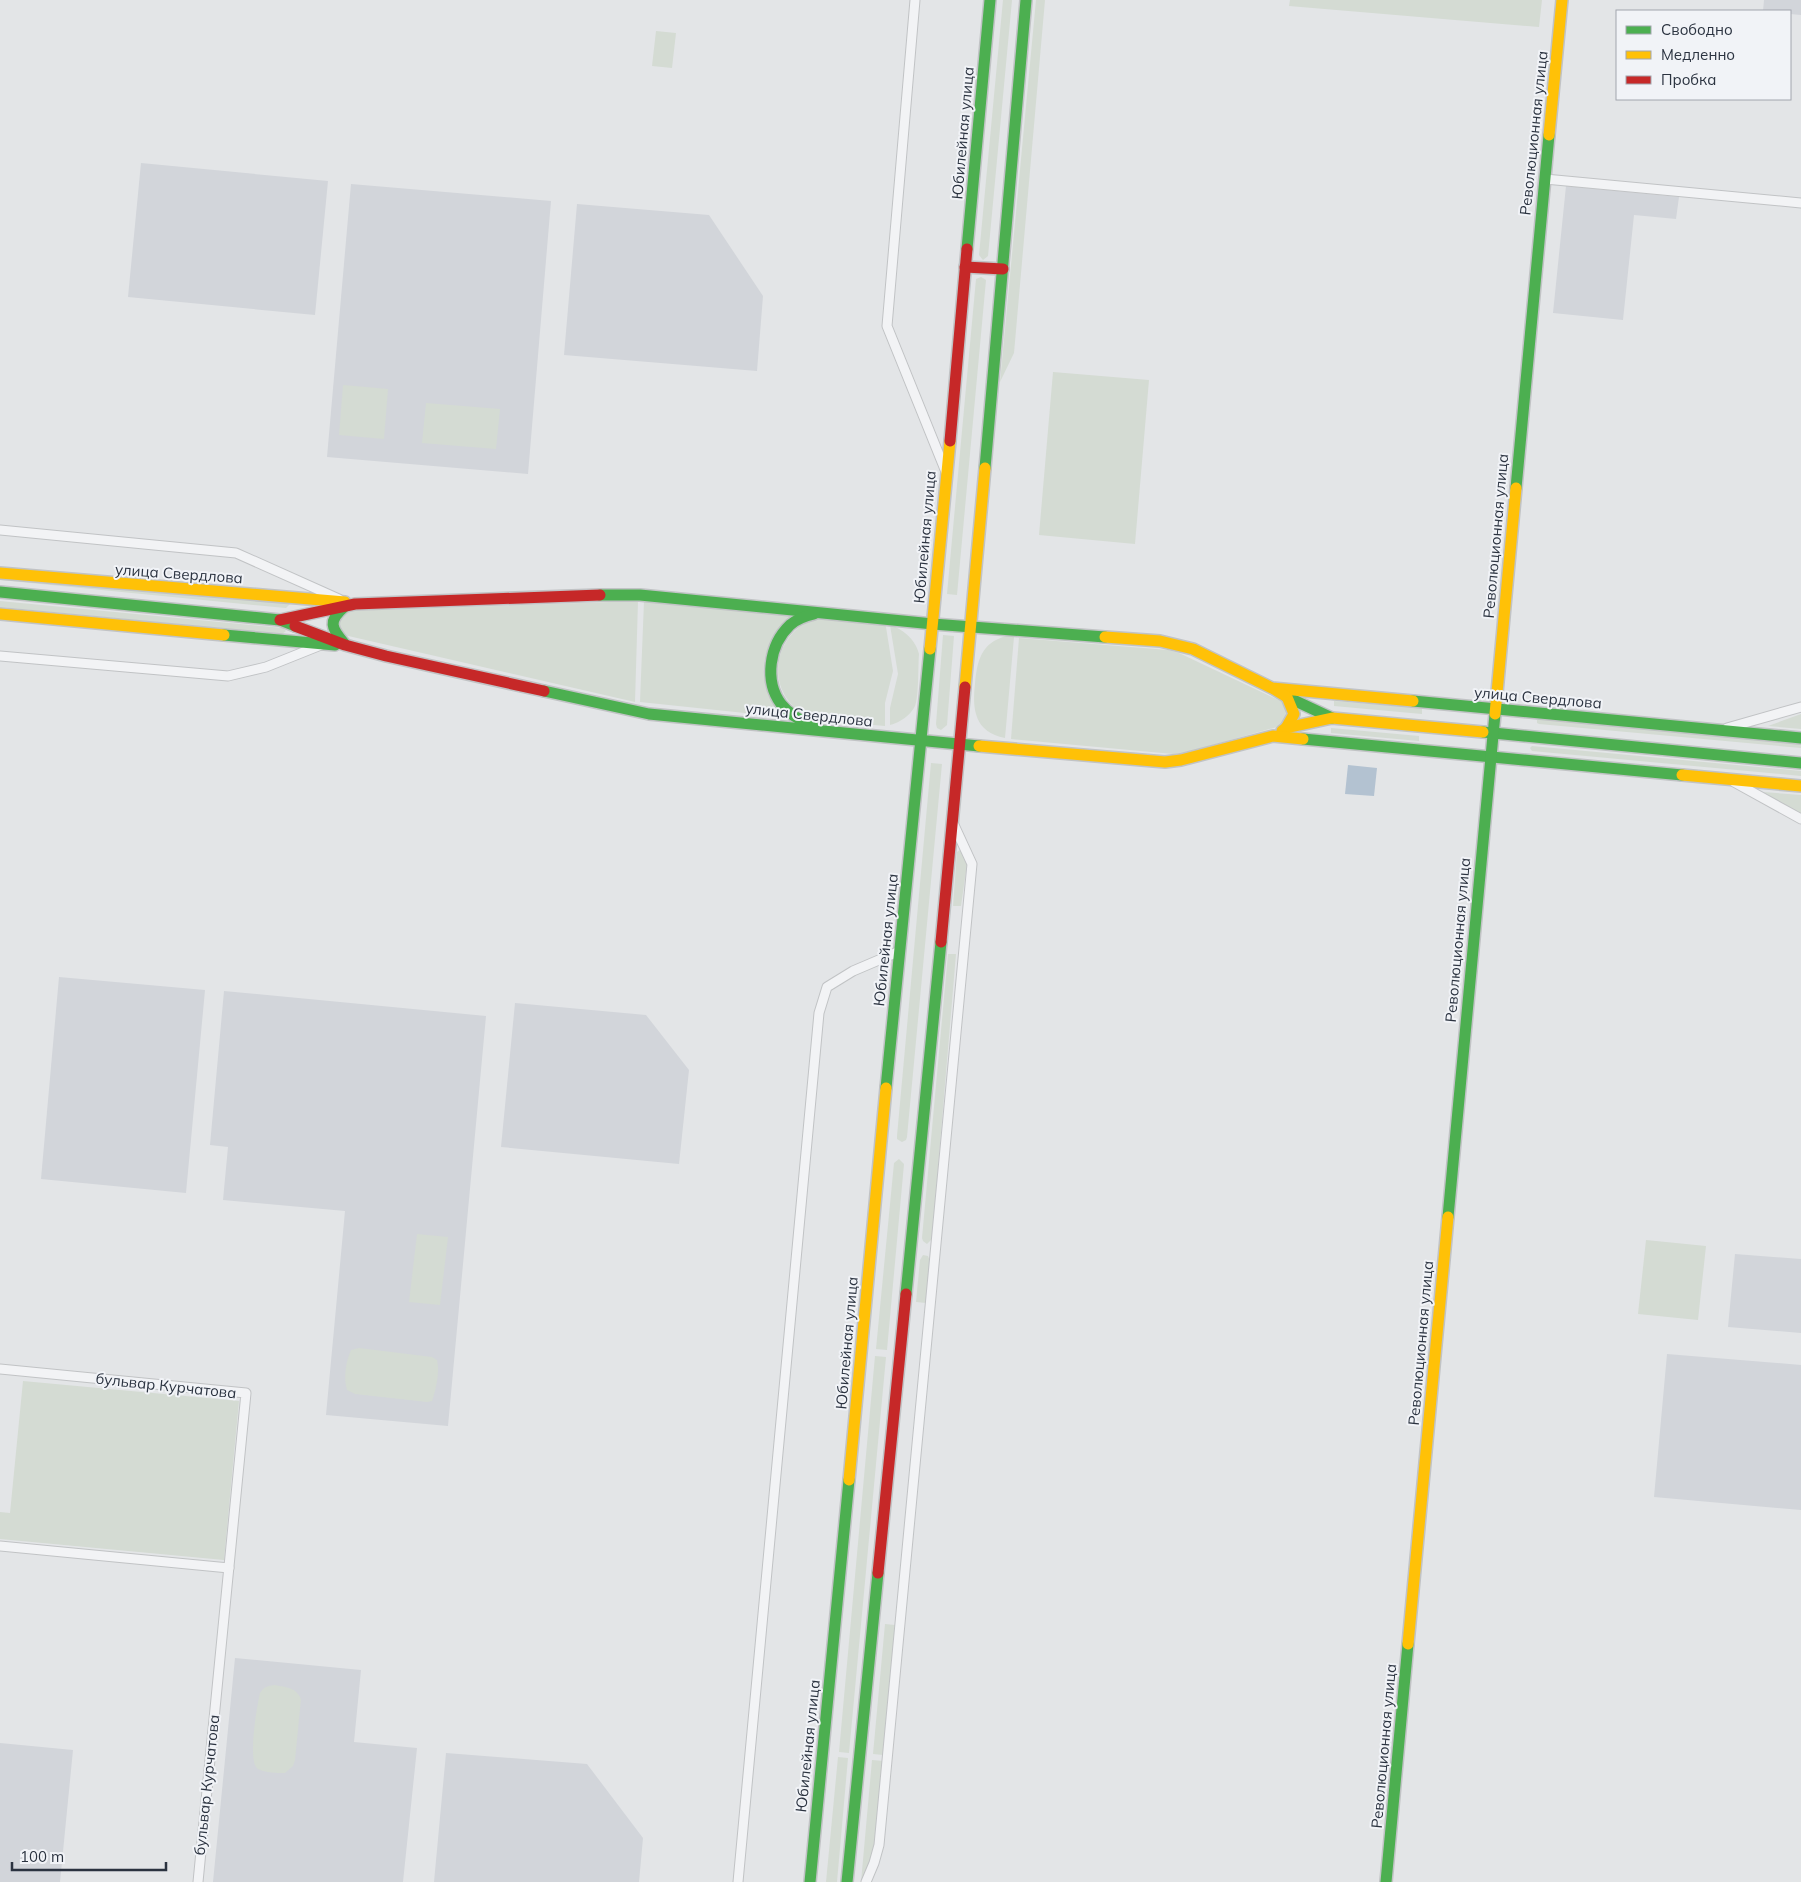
<svg xmlns="http://www.w3.org/2000/svg" width="1801" height="1882" font-family="Mulish,sans-serif">
  <style>
    .built { fill: #d2d5da }
    .green { fill: #d4dbd3 }
    .water { fill: #b3c2d1 }
    .lines { fill: none; stroke-linecap: round; stroke-linejoin: round }
    .street-casing { stroke: #c1c3c5; stroke-width: 11 }
    .fast-casing { stroke: #c1c3c5; stroke-width: 14 }
    .slow-casing { stroke: #c1c3c5; stroke-width: 14 }
    .jam-casing { stroke: #c1c3c5; stroke-width: 14 }
    .street { stroke: #f2f3f5; stroke-width: 9 }
    .fast { stroke: #4caf50; stroke-width: 11 }
    .slow { stroke: #ffc107; stroke-width: 11 }
    .jam { stroke: #c62828; stroke-width: 11 }
    .labels { text-anchor: middle; stroke-width: 4; stroke-linejoin: round; paint-order: stroke }
    .street-label { font-size: 15px; fill: #2b3340; stroke: #f1f3f7 }
  </style>
  <rect width="100%" height="100%" fill="#e3e5e7"/>
  <!-- built -->
  <g class="built">
    <path d="M 1764,0 L 1801,0 L 1801,15 L 1790,14 L 1790,11 L 1763,11 Z"/>
    <path d="M 141,163 L 328,181 L 315,315 L 128,297 Z"/>
    <path d="M 351,184 L 551,201 L 528,474 L 327,457 Z"/>
    <path d="M 1566,186 L 1679,197 L 1676,219 L 1634,215 L 1623,320 L 1553,313 Z"/>
    <path d="M 577,204 L 709,215 L 763,296 L 757,371 L 564,355 Z"/>
    <path d="M 59,977 L 205,990 L 186,1193 L 41,1179 Z"/>
    <path d="M 224,991 L 486,1016 L 448,1426 L 326,1415 L 345,1211 L 223,1200 L 228,1147 L 210,1145 Z"/>
    <path d="M 515,1003 L 646,1015 L 689,1070 L 679,1164 L 501,1147 Z"/>
    <path d="M 1735,1254 L 1801,1259 L 1801,1333 L 1728,1327 Z"/>
    <path d="M 1667,1354 L 1801,1365 L 1801,1510 L 1654,1497 Z"/>
    <path d="M 235,1658 L 361,1670 L 354,1742 L 417,1748 L 403,1882 L 213,1882 Z"/>
    <path d="M 0,1743 L 73,1750 L 60,1882 L 0,1882 Z"/>
    <path d="M 446,1753 L 587,1764 L 643,1838 L 639,1882 L 434,1882 Z"/>
  </g>
  <!-- green -->
  <g class="green">
    <path d="M 1003,0 L 1012,0 L 988,256 L 983,260 L 979,255 Z"/>
    <path d="M 1036,0 L 1045,0 L 1014,353 L 1000,382 Z"/>
    <path d="M 1290,0 L 1542,0 L 1539,27 L 1289,6 Z"/>
    <path d="M 656,31 L 676,33 L 672,68 L 652,66 Z"/>
    <path d="M 981,277 L 986,280 L 957,595 L 947,594 L 976,279 Z"/>
    <path d="M 1053,372 L 1149,380 L 1135,544 L 1039,535 Z"/>
    <path d="M 343,385 L 388,389 L 384,439 L 339,435 Z"/>
    <path d="M 426,403 L 500,409 L 496,449 L 422,443 Z"/>
    <path d="M 0,574 L 289,603 L 290,604 L 286,608 L 275,607 L 0,580 Z"/>
    <path d="M 0,601 L 283,628 L 286,631 L 282,634 L 0,607 Z"/>
    <path d="M 638,601 L 635,702 L 344,635 L 336,620 L 346,611 Z"/>
    <path d="M 644,601 L 795,613 C 759,645 753,678 782,717 L 640,702 Z"/>
    <path d="M 816,617 L 883,621 L 886,627 L 893,671 L 885,703 L 885,726 L 816,720 C 765,702 766,638 816,617 Z"/>
    <path d="M 890,625 C 903,629 916,640 919,654 C 918,666 919,696 915,706 C 911,715 899,723 890,725 L 890,708 L 898,674 Z"/>
    <path d="M 943,635 L 954,636 L 947,725 L 941,730 L 937,728 L 936,724 Z"/>
    <path d="M 1006,636 L 1014,637 L 1005,738 C 975,732 972,710 975,684 C 977,661 981,643 1006,636 Z"/>
    <path d="M 1019,638 L 1168,650 L 1179,653 L 1287,704 L 1289,706 L 1284,725 L 1184,753 L 1173,754 L 1011,739 Z"/>
    <path d="M 1334,701 L 1422,708 L 1422,714 L 1334,706 Z"/>
    <path d="M 1801,714 L 1801,729 L 1768,726 Z"/>
    <path d="M 1540,719 L 1801,743 L 1801,748 L 1539,724 L 1537,723 L 1537,720 Z"/>
    <path d="M 1331,728 L 1419,736 L 1419,741 L 1331,733 Z"/>
    <path d="M 1532,746 L 1801,771 L 1801,776 L 1532,751 L 1530,748 Z"/>
    <path d="M 931,763 L 942,764 L 907,1137 L 906,1140 L 902,1142 L 897,1139 L 897,1136 Z"/>
    <path d="M 1763,792 L 1801,795 L 1801,814 L 1798,813 Z"/>
    <path d="M 960,850 L 967,864 L 961,906 L 953,906 L 957,852 Z"/>
    <path d="M 948,954 L 956,954 L 932,1239 L 927,1244 L 923,1241 L 922,1238 Z"/>
    <path d="M 899,1159 L 904,1164 L 887,1350 L 876,1349 L 894,1163 Z"/>
    <path d="M 417,1234 L 448,1237 L 440,1305 L 409,1302 Z"/>
    <path d="M 1646,1240 L 1706,1246 L 1698,1320 L 1638,1314 Z"/>
    <path d="M 923,1255 L 928,1256 L 930,1261 L 926,1303 L 916,1302 L 920,1260 Z"/>
    <path d="M 359,1348 L 432,1357 L 437,1360 C 440,1371 436,1390 432,1401 L 427,1402 L 355,1394 L 347,1390 C 343,1378 346,1361 351,1350 Z"/>
    <path d="M 875,1356 L 886,1357 L 849,1753 L 839,1752 Z"/>
    <path d="M 23,1381 L 239,1401 L 224,1560 L 0,1539 L 0,1512 L 10,1513 Z"/>
    <path d="M 885,1624 L 895,1625 L 883,1755 L 873,1754 Z"/>
    <path d="M 274,1685 C 285,1687 296,1687 301,1699 L 295,1760 L 293,1766 L 285,1773 C 278,1773 265,1773 258,1769 C 247,1762 257,1706 260,1693 C 264,1687 267,1686 274,1685 Z"/>
    <path d="M 838,1757 L 848,1758 L 837,1882 L 826,1882 Z"/>
    <path d="M 872,1760 L 883,1761 C 879,1792 879,1858 861,1882 Z"/>
  </g>
  <!-- water -->
  <path class="water" d="M 1348,765 L 1377,768 L 1374,796 L 1345,794 Z"/>
  <g class="lines">
    <!-- street casing -->
    <g class="street-casing">
      <g id="street">
        <path d="M 915,0 L 887,326 L 946,472"/>
        <path d="M 1545,179 L 1801,203"/>
        <path d="M 0,530 L 236,553 L 339,599"/>
        <path d="M 0,656 L 228,676 L 266,667 L 321,645"/>
        <path d="M 1727,728 L 1801,707"/>
        <path d="M 1734,782 L 1801,819"/>
        <path d="M 0,1369 L 246,1393 L 198,1882"/>
        <path d="M 0,1546 L 229,1568"/>
        <path d="M 738,1882 L 819,1013 L 827,987 L 853,971 L 900,951"/>
        <path d="M 866,1882 L 874,1863 L 879,1845 L 972,864 L 954,825"/>
      </g>
    </g>
    <!-- fast casing -->
    <g class="fast-casing">
      <g id="fast">
        <path d="M 967,249 L 990,0"/>
        <path d="M 985,468 L 1026,0"/>
        <path d="M 1516,488 L 1549,135"/>
        <path d="M 0,592 L 280,620 L 295,626"/>
        <path d="M 600,595 L 640,595 L 933,624 L 1105,637"/>
        <path d="M 344,607 C 328,621 331,628 344,643"/>
        <path d="M 224,635 L 335,645"/>
        <path d="M 544,691 L 649,714 L 979,746"/>
        <path d="M 1287,697 L 1332,718"/>
        <path d="M 1413,701 L 1801,738"/>
        <path d="M 813,726 C 801,721 789,714 781,704 C 764,681 769,645 790,625 C 797,619 805,616 814,614"/>
        <path d="M 1483,732 L 1801,763"/>
        <path d="M 1303,739 L 1682,775"/>
        <path d="M 886,1088 L 930,649"/>
        <path d="M 1448,1217 L 1495,714"/>
        <path d="M 906,1294 L 941,942"/>
        <path d="M 810,1882 L 849,1480"/>
        <path d="M 847,1882 L 878,1573"/>
        <path d="M 1386,1882 L 1408,1644"/>
      </g>
    </g>
    <!-- slow casing -->
    <g class="slow-casing">
      <g id="slow">
        <path d="M 1549,135 L 1562,0"/>
        <path d="M 0,573 L 345,602"/>
        <path d="M 0,614 L 224,635"/>
        <path d="M 1105,637 L 1160,641 L 1193,649 L 1272,688 L 1413,701"/>
        <path d="M 930,649 L 950,441"/>
        <path d="M 965,687 L 985,468"/>
        <path d="M 1274,689 L 1287,697 L 1294,714 L 1286,728 L 1282,731"/>
        <path d="M 1495,714 L 1516,488"/>
        <path d="M 1286,728 L 1332,718 L 1483,732"/>
        <path d="M 979,746 L 1165,762 L 1181,760 L 1273,736 L 1303,739"/>
        <path d="M 1682,775 L 1801,786"/>
        <path d="M 849,1480 L 886,1088"/>
        <path d="M 1408,1644 L 1448,1217"/>
      </g>
    </g>
    <!-- jam casing -->
    <g class="jam-casing">
      <g id="jam">
        <path d="M 965,267 L 1003,269"/>
        <path d="M 950,441 L 967,249"/>
        <path d="M 280,620 L 355,604 L 600,595"/>
        <path d="M 295,626 L 345,645 L 386,656 L 544,691"/>
        <path d="M 941,942 L 965,687"/>
        <path d="M 878,1573 L 906,1294"/>
      </g>
    </g>
    <!-- street -->
    <use href="#street" class="street"/>
    <!-- fast -->
    <use href="#fast" class="fast"/>
    <!-- slow -->
    <use href="#slow" class="slow"/>
    <!-- jam -->
    <use href="#jam" class="jam"/>
  </g>
  <g class="labels">
    <!-- street labels -->
    <g class="street-label">
      <text transform="translate(963 133) rotate(-85)" y="5">Юбилейная улица</text>
      <text transform="translate(1534 133) rotate(-84)" y="5">Революционная улица</text>
      <text transform="translate(1496 536) rotate(-85)" y="5">Революционная улица</text>
      <text transform="translate(925 537) rotate(-85)" y="5">Юбилейная улица</text>
      <text transform="translate(179 574) rotate(4)" y="5">улица Свердлова</text>
      <text transform="translate(1538 698) rotate(5)" y="5">улица Свердлова</text>
      <text transform="translate(809 715) rotate(6)" y="5">улица Свердлова</text>
      <text transform="translate(886 940) rotate(-84)" y="5">Юбилейная улица</text>
      <text transform="translate(1458 940) rotate(-85)" y="5">Революционная улица</text>
      <text transform="translate(847 1343) rotate(-85)" y="5">Юбилейная улица</text>
      <text transform="translate(1421 1343) rotate(-85)" y="5">Революционная улица</text>
      <text transform="translate(166 1386) rotate(6)" y="5">бульвар Курчатова</text>
      <text transform="translate(808 1746) rotate(-84)" y="5">Юбилейная улица</text>
      <text transform="translate(1384 1746) rotate(-85)" y="5">Революционная улица</text>
      <text transform="translate(207 1785) rotate(-84)" y="5">бульвар Курчатова</text>
    </g>
  </g>
  <!-- legend -->
  <rect x="1616" y="10" width="175" height="90" fill="#f1f3f7" stroke="#a2a6ae"/>
  <rect x="1626" y="26" width="25" height="8" fill="#4caf50" stroke="#a2a6ae"/>
  <text x="1661" y="35" font-size="15" fill="#2b3340">Свободно</text>
  <rect x="1626" y="51" width="25" height="8" fill="#ffc107" stroke="#a2a6ae"/>
  <text x="1661" y="60" font-size="15" fill="#2b3340">Медленно</text>
  <rect x="1626" y="76" width="25" height="8" fill="#c62828" stroke="#a2a6ae"/>
  <text x="1661" y="85" font-size="15" fill="#2b3340">Пробка</text>
  <!-- scale -->
  <path d="M12 1862v8h154v-8" fill="none" stroke="#2b3340" stroke-width="2.5"/>
  <text x="20" y="1862" font-size="15" fill="#2b3340" stroke="#f1f3f7" stroke-width="4" paint-order="stroke">100 m</text>
</svg>
